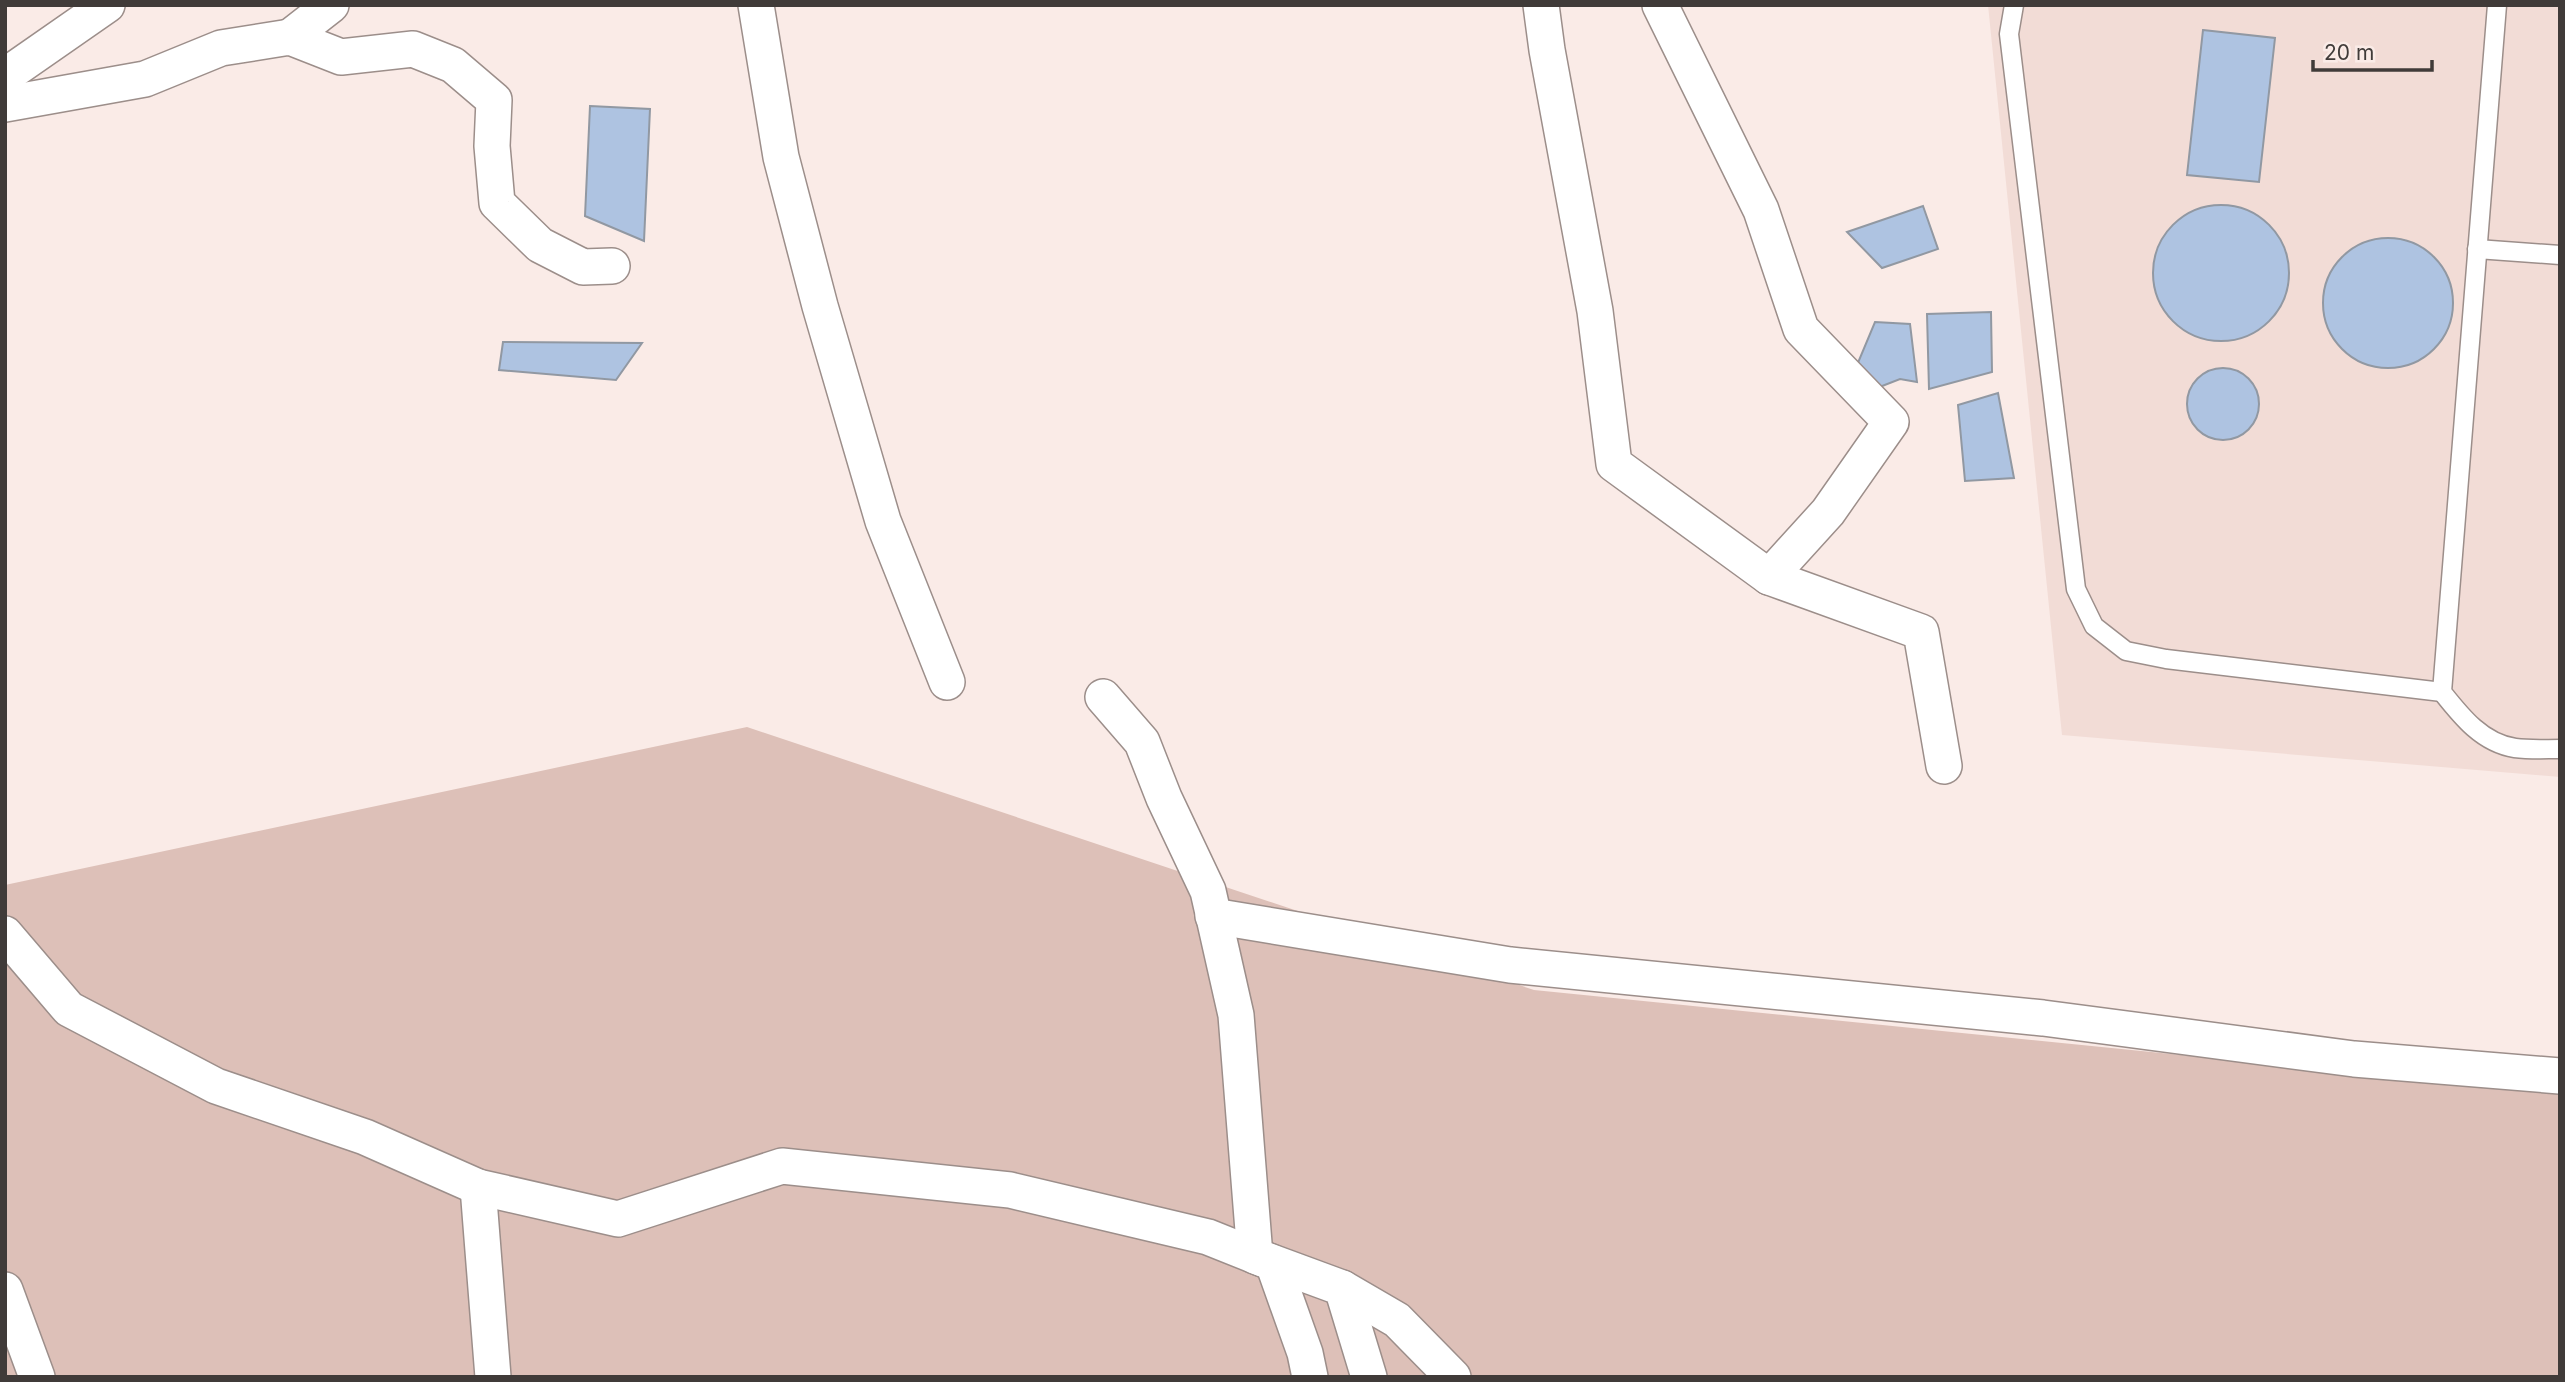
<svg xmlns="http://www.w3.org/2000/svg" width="2565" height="1382" font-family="Inter,sans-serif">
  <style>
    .built { fill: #f2dcd6 }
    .green { fill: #ddc0b8 }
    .building { fill: #aec3e1; stroke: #9198a2; stroke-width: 2 }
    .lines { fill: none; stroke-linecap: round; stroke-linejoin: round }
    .service-casing { stroke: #9c8e8a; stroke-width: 21 }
    .minor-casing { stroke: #9c8e8a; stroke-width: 38 }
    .service { stroke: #fff; stroke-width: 18 }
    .minor { stroke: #fff; stroke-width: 35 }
  </style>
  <rect width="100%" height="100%" fill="#faebe7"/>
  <!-- built -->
  <path class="built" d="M 1988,5 L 2560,5 L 2560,777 L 2062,735 Z"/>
  <!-- green -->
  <path class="green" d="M 747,727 L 1534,990 L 2560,1093 L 2560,1377 L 5,1377 L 5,885 Z"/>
  <!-- building -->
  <g class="building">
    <path d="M 2203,30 L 2275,38 L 2259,182 L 2187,175 Z"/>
    <path d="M 590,106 L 650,109 L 644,241 L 585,216 Z"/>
    <circle cx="2221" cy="273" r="68"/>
    <path d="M 1923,206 L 1938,249 L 1882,268 L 1847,232 Z"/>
    <circle cx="2388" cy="303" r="65"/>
    <path d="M 1991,312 L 1992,372 L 1929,389 L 1927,314 Z"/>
    <path d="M 1875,322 L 1910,324 L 1917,382 L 1900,379 L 1877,388 L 1857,365 Z"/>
    <path d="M 503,342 L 642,343 L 616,380 L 499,370 Z"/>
    <circle cx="2223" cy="404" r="36"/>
    <path d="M 1998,393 L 2014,478 L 1965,481 L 1958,405 Z"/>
  </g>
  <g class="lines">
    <!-- service casing -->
    <g class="service-casing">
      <g id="service">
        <path d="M 2014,5 L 2009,34 L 2076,589 L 2094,626 L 2126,651 L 2166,659 L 2442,692"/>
        <path d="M 2497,5 L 2442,692 C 2461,716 2482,743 2515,748 C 2530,750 2545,749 2560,749"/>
        <path d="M 2477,249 L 2560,255"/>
      </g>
    </g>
    <!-- minor casing -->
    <g class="minor-casing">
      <g id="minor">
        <path d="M 756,5 L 781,157 L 820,306 L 883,521 L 947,682"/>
        <path d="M 1541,5 L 1547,50 L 1595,311 L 1614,464 L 1769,577 L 1921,632 L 1944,766"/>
        <path d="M 1660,5 L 1761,210 L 1801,329 L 1891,422 L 1828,512 L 1769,577"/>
        <path d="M 290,37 L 331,5"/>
        <path d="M 5,76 L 107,5"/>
        <path d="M 5,104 L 145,79 L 221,48 L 290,37 L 341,57 L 413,49 L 453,65 L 494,100 L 492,146 L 497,203 L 540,245 L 583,267 L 612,266"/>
        <path d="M 1103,697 L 1142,742 L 1164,798 L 1208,891 L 1236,1015 L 1255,1256 L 1342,1288 L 1369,1377"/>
        <path d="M 1213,916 L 1510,965 L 2043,1018 L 2354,1059 L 2560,1076"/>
        <path d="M 5,934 L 69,1009 L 216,1086 L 365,1137 L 478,1187 L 618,1219 L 782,1166 L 1010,1190 L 1208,1237 L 1273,1263 L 1305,1353 L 1310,1377"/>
        <path d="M 478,1187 L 493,1377"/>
        <path d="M 1342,1288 L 1397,1320 L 1453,1377"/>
        <path d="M 5,1290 L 37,1377"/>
      </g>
    </g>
    <!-- service -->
    <use href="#service" class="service"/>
    <!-- minor -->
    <use href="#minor" class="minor"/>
  </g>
  <!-- border -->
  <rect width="2565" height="1382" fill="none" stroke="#403b39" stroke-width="14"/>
  <!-- scale -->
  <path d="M2313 60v10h119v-10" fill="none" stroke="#403b39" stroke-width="3.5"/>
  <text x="2324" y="60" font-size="21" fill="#403b39" stroke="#faebe7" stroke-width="5" paint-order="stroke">20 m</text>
</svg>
